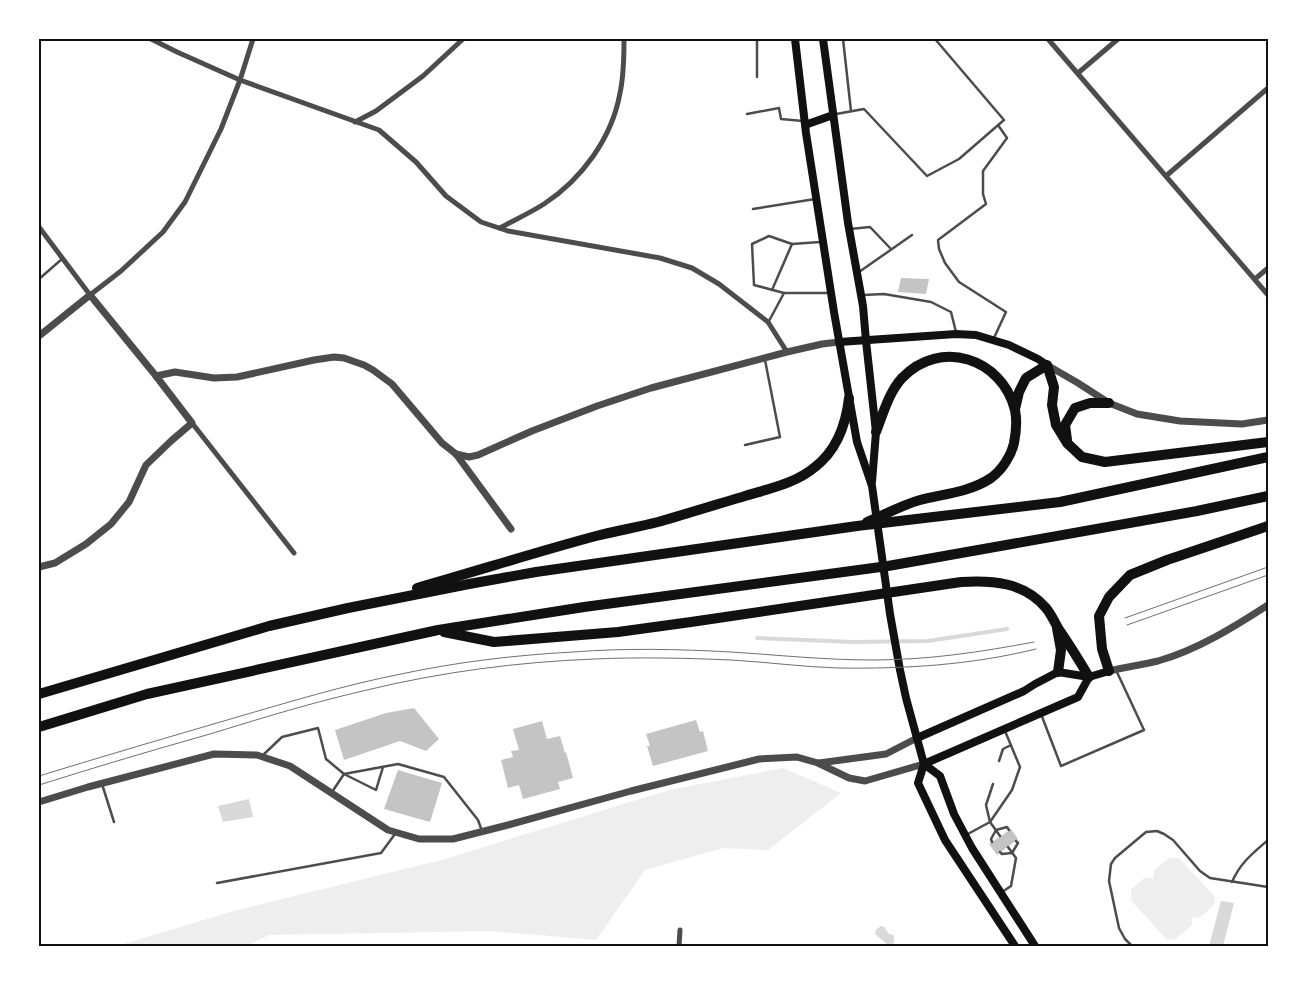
<svg xmlns="http://www.w3.org/2000/svg" width="1307" height="985" font-family="Figtree,sans-serif">
  <style>
    .green { fill: #eee }
    .water { fill: #d9d9d9 }
    .lines { fill: none; stroke-linecap: round; stroke-linejoin: round }
    .stream { stroke: #d9d9d9; stroke-width: 4 }
    .building { fill: #c4c4c4 }
    .service { stroke: #4c4c4c; stroke-width: 2.5 }
    .minor { stroke: #4c4c4c; stroke-width: 5 }
    .tertiary { stroke: #4c4c4c; stroke-width: 7 }
    .secondary { stroke: #111; stroke-width: 8 }
    .motorway { stroke: #111; stroke-width: 10 }
    .tram { stroke: #707070; stroke-width: 1 }
    .neatline { fill: none; stroke: #111; stroke-width: 2 }
  </style>
  <rect width="100%" height="100%" fill="#fff"/>
  <!-- green -->
  <g class="green">
    <path d="M 783,768 L 841,793 L 768,850 L 723,848 L 645,870 L 596,940 L 489,931 L 269,935 L 246,946 L 117,946 L 230,912 L 445,859 L 669,790 Z"/>
    <path d="M 1169,858 L 1179,858 L 1214,896 L 1215,904 L 1199,918 L 1192,917 L 1192,925 L 1175,939 L 1167,940 L 1131,900 L 1131,889 L 1146,877 L 1153,879 L 1154,870 Z"/>
  </g>
  <!-- water -->
  <g class="water">
    <path d="M 249,799 L 253,817 L 223,822 L 218,806 Z"/>
    <path d="M 1221,901 L 1234,903 L 1223,946 L 1209,946 Z"/>
    <path d="M 881,926 L 884,927 L 889,934 L 894,935 L 894,943 L 888,945 L 875,934 L 876,930 Z"/>
  </g>
  <g class="lines">
    <!-- stream -->
    <path class="stream" d="M 757,638 L 853,642 L 928,641 L 1007,629"/>
  </g>
  <!-- building -->
  <g class="building">
    <path d="M 901,278 L 929,279 L 926,294 L 898,292 Z"/>
    <path d="M 414,708 L 439,739 L 426,751 L 400,741 L 344,760 L 335,730 L 386,713 Z"/>
    <path d="M 696,720 L 700,732 L 703,731 L 708,751 L 653,766 L 647,746 L 650,746 L 646,734 Z"/>
    <path d="M 542,721 L 547,739 L 560,736 L 565,753 L 566,752 L 573,778 L 558,782 L 560,789 L 523,799 L 519,785 L 508,788 L 501,760 L 513,757 L 511,751 L 519,750 L 513,729 Z"/>
    <path d="M 398,770 L 442,783 L 430,822 L 384,809 Z"/>
    <path d="M 1011,829 L 1018,839 L 997,855 L 989,844 Z"/>
  </g>
  <g class="lines">
    <!-- service -->
    <g class="service">
      <path d="M 757,39 L 757,77"/>
      <path d="M 843,39 L 851,111"/>
      <path d="M 747,114 L 779,108 L 781,119 L 803,121"/>
      <path d="M 836,114 L 864,109 L 927,176 L 959,159 L 1004,120 L 935,39"/>
      <path d="M 753,209 L 815,199"/>
      <path d="M 850,229 L 870,227 L 891,249"/>
      <path d="M 859,272 L 912,235"/>
      <path d="M 39,279 L 62,259"/>
      <path d="M 772,290 L 792,244"/>
      <path d="M 784,293 L 754,285 L 752,244 L 769,236 L 792,244 L 820,242"/>
      <path d="M 863,295 L 884,294 L 931,302 L 951,312 L 956,332"/>
      <path d="M 769,321 L 784,293 L 829,293"/>
      <path d="M 993,340 L 1006,312 L 959,282 L 945,263 L 939,249 L 938,240 L 986,204 L 983,194 L 983,171 L 1007,138 L 998,125"/>
      <path d="M 745,445 L 780,437 L 765,360"/>
      <path d="M 1041,714 L 1061,766 L 1144,730 L 1116,670"/>
      <path d="M 262,756 L 282,737 L 318,728 L 326,759 L 344,774 L 332,792"/>
      <path d="M 999,761 L 1003,749 L 1011,745"/>
      <path d="M 344,774 L 398,764 L 444,777 L 478,820 L 482,831"/>
      <path d="M 344,774 L 376,790 L 383,767"/>
      <path d="M 102,784 L 114,822"/>
      <path d="M 993,784 L 986,805 L 990,822 L 1000,836"/>
      <path d="M 966,835 L 990,822 L 1012,790 L 1020,767 L 1005,731"/>
      <path d="M 992,842 L 991,839 L 996,830 L 1007,827 L 1009,830"/>
      <path d="M 1000,852 L 1002,854 L 1012,853 L 1018,843 L 1016,841"/>
      <path d="M 1232,882 C 1240,863 1253,853 1268,840"/>
      <path d="M 217,883 L 381,853 L 395,834"/>
      <path d="M 1002,892 L 1011,886 L 1016,858 L 1008,847"/>
      <path d="M 1132,946 L 1125,939 L 1119,928 L 1109,881 L 1111,864 L 1115,858 L 1146,832 L 1157,831 L 1164,834 L 1173,840 L 1200,871 L 1210,878 L 1268,887"/>
    </g>
    <!-- minor -->
    <g class="minor">
      <path d="M 151,39 L 177,52 L 240,80 L 379,130 L 416,162 L 446,196 L 481,222 L 508,231 L 660,258 L 692,268 L 719,284 L 768,322 L 787,352"/>
      <path d="M 1048,39 L 1268,295"/>
      <path d="M 1078,73 L 1118,39"/>
      <path d="M 355,122 L 376,111 L 423,76 L 463,39"/>
      <path d="M 1166,176 L 1268,88"/>
      <path d="M 39,227 L 90,295 L 121,271 L 163,232 L 185,202 L 221,129 L 240,80 L 253,39"/>
      <path d="M 500,228 C 514,220 530,213 544,204 C 582,179 612,138 620,93 C 624,75 624,57 624,39"/>
      <path d="M 1255,279 L 1268,268"/>
      <path d="M 192,423 L 294,553"/>
      <path d="M 679,946 L 680,930"/>
    </g>
    <!-- tertiary -->
    <g class="tertiary">
      <path d="M 39,336 L 90,295 L 156,376 L 192,423 L 171,441 L 146,465 L 129,502 L 111,524 L 86,544 L 55,563 L 39,567"/>
      <path d="M 1047,365 L 1078,383 L 1109,403 L 1137,414 L 1180,421 L 1242,424 L 1268,420"/>
      <path d="M 156,376 L 175,372 L 214,378 L 237,377 L 314,360 L 334,357 L 344,358 L 364,365 L 373,370 L 392,384 L 442,443 L 456,454 L 511,529"/>
      <path d="M 456,454 L 469,457 L 478,455 L 532,431 L 597,406 L 651,388 L 787,352 L 822,344 L 839,342"/>
      <path d="M 1109,671 C 1125,667 1142,665 1158,661 C 1197,650 1234,627 1268,605"/>
      <path d="M 819,763 L 886,754 L 917,738"/>
      <path d="M 39,802 L 88,787 L 214,754 L 257,755 L 290,766 L 388,830 L 419,839 L 453,839 L 508,825 L 631,791 L 759,759 L 797,757 L 818,763 L 849,778 L 865,781 L 924,764"/>
    </g>
    <!-- secondary -->
    <g class="secondary">
      <path d="M 795,39 L 806,133 L 834,312 L 857,442 L 872,486 L 890,614 L 900,670 L 906,698 L 924,764 L 918,783 L 945,840 L 1015,946"/>
      <path d="M 823,39 L 848,223 L 863,306 L 866,341 L 876,432 L 872,482"/>
      <path d="M 805,125 L 833,115"/>
      <path d="M 839,342 L 956,334 L 976,335 L 1009,345 L 1038,359 L 1047,365"/>
      <path d="M 917,738 L 1024,691 L 1035,684 L 1058,672 L 1089,677 L 1109,671"/>
      <path d="M 924,764 L 940,776 L 954,814 L 972,848 L 1035,946"/>
      <path d="M 924,764 L 1078,697 L 1089,677"/>
    </g>
    <!-- motorway -->
    <g class="motorway">
      <path d="M 1015,409 L 1019,392 L 1026,378 L 1047,365 L 1054,387 L 1052,405 L 1056,425 L 1067,443 L 1082,457 L 1105,462 L 1268,442"/>
      <path d="M 1067,440 L 1065,425 L 1075,408 L 1090,403 L 1109,403"/>
      <path d="M 867,522 C 884,515 902,505 920,500 C 944,494 970,492 991,478 C 1002,470 1011,456 1014,443 C 1016,433 1017,420 1015,410 C 1002,358 940,338 902,378 C 889,392 883,414 876,432"/>
      <path d="M 417,588 C 477,571 536,552 596,536 C 616,531 638,527 658,522 C 686,514 714,505 742,497 C 767,489 795,484 815,467 C 837,450 846,424 849,398"/>
      <path d="M 1057,628 L 1061,650 L 1058,672"/>
      <path d="M 444,632 L 494,642 L 618,632 L 691,622 L 961,582 C 992,580 1024,582 1046,608 C 1051,614 1054,621 1058,628 C 1069,644 1079,660 1089,677"/>
      <path d="M 1109,671 L 1102,649 L 1099,616 L 1109,597 L 1130,575 L 1167,560 L 1268,526"/>
      <path d="M 39,694 L 269,626 L 348,608 L 469,584 L 536,572 L 857,526 L 1060,502 L 1268,457"/>
      <path d="M 39,727 L 147,694 L 438,630 L 584,607 L 888,566 L 1197,511 L 1268,496"/>
    </g>
    <!-- tram -->
    <g class="tram">
      <path d="M 1125,618 L 1268,567"/>
      <path d="M 1127,625 L 1268,575"/>
      <path d="M 39,776 C 104,756 169,737 234,718 C 289,702 345,685 401,674 C 457,662 516,655 573,652 C 625,648 678,649 731,652 C 778,655 825,660 873,660 C 928,660 981,652 1034,642"/>
      <path d="M 39,785 C 96,767 153,750 210,734 C 262,718 314,702 367,690 C 441,672 518,662 594,659 C 640,657 686,658 731,660 C 767,662 803,667 838,668 C 905,669 971,665 1036,649"/>
    </g>
  </g>
  <!-- border -->
  <rect width="1307" height="985" fill="none" stroke="#ffffff" stroke-width="80"/>
  <rect x="40" y="40" width="1227" height="905" class="neatline"/>
</svg>
